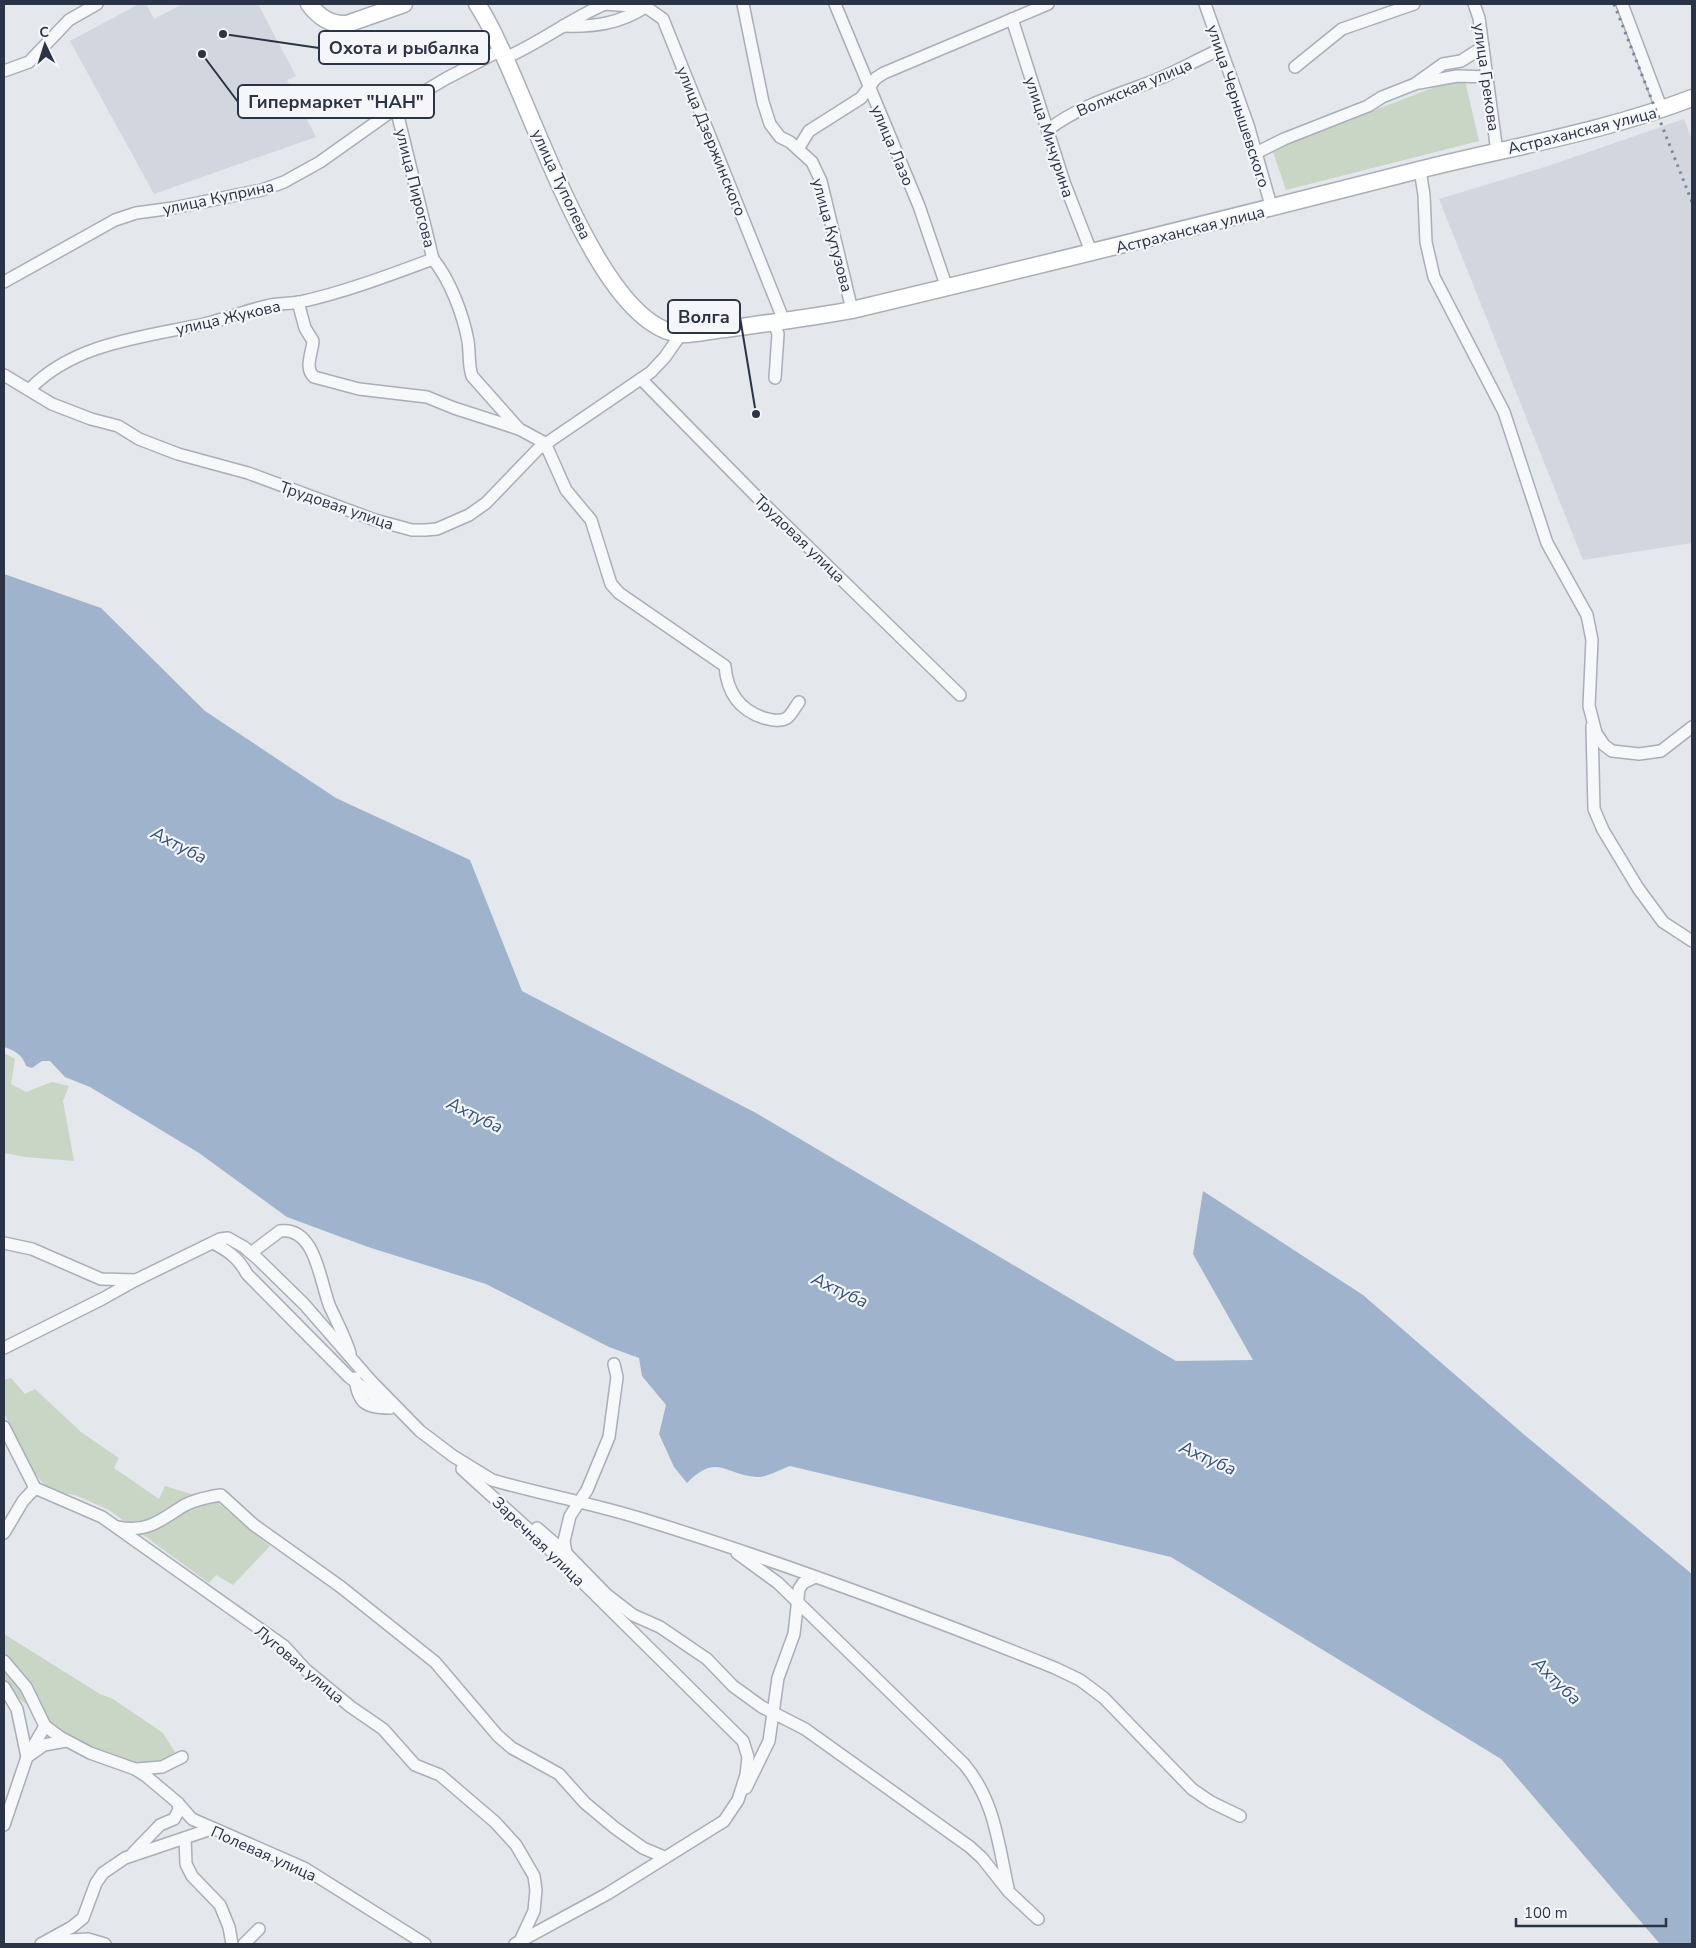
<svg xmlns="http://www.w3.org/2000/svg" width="1696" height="1948" font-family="'Nunito Sans',sans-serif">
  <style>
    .built { fill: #d2d6de }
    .green { fill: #c9d6c5 }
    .water { fill: #9fb4cc }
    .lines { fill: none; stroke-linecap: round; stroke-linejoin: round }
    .street-casing { stroke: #a9aeb7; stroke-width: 14 }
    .secondary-casing { stroke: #a9aeb7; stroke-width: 19 }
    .street { stroke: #f7f8fa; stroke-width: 11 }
    .secondary { stroke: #fff; stroke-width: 16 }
    .rail { stroke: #7d8696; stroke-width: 3; stroke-dasharray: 2.5 5; stroke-linecap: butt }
    .labels { text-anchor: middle; stroke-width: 4.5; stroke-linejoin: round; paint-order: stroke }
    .street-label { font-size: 16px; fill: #2b3445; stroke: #f4f6f9 }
    .water-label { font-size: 18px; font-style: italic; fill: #34527a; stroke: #f4f6f9 }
    .leader { fill: none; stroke: #2b3445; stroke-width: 2 }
    .callout-dot { fill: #2b3445; stroke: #f4f6f9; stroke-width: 2 }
    .callout { fill: #f4f6f9; stroke: #2b3445; stroke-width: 2 }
    .callout-label { font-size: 18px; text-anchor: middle; font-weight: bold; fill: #2b3445 }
  </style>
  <rect width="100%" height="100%" fill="#e4e7ec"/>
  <!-- built -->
  <g class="built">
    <path d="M 139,4 L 146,4 L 154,19 L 183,4 L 258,4 L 296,76 L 287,80 L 316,137 L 154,194 L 70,41 Z"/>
    <path d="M 1684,119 L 1692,140 L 1692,543 L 1583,560 L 1439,199 L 1548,166 Z"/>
  </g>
  <!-- green -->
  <g class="green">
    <path d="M 1464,76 L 1479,141 L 1286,190 L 1272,149 Z"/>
    <path d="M 4,1053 L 15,1059 L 11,1084 L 26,1092 L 52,1082 L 69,1086 L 63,1101 L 74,1161 L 25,1157 L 4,1153 Z"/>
    <path d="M 11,1378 L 25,1394 L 35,1389 L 81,1432 L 119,1458 L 114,1468 L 159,1499 L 165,1486 L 217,1502 L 270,1546 L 233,1585 L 216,1575 L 209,1583 L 109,1510 L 75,1495 L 52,1491 L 41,1481 L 24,1459 L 4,1412 L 4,1380 Z"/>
    <path d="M 4,1634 L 100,1694 L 113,1699 L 163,1733 L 175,1752 L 173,1758 C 164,1761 153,1764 143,1765 C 107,1767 32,1709 4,1687 Z"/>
  </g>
  <!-- water -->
  <path class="water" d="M 4,574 L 101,608 L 205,711 L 336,798 L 470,860 L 522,991 L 756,1113 L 1176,1361 L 1253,1360 L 1193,1254 L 1203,1191 L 1363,1295 L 1527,1437 L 1692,1574 L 1692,1944 L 1660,1944 L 1501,1759 L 1171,1557 L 790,1466 C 781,1469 766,1478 756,1477 C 723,1474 717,1453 687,1483 L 674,1467 L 659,1434 L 666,1405 L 642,1376 L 639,1358 L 609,1347 L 486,1284 L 368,1247 L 287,1217 L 199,1153 L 90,1087 L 65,1077 L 50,1061 L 42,1061 L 32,1068 L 26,1066 C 23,1055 14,1050 4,1047 Z"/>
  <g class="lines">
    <!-- street casing -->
    <g class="street-casing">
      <g id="street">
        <path d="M 604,4 L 646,7 L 663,19 L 784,321"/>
        <path d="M 743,4 L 763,102 L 770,124 L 780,137 L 790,142 L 812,162 L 821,181 L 852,310"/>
        <path d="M 835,4 L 919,206 L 947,288"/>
        <path d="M 1205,4 L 1248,125 L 1272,209"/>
        <path d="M 1474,4 L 1479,18 L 1497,152"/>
        <path d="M 1622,4 L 1662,110"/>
        <path d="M 1012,19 L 1064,182 L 1092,254"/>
        <path d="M 563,26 C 595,27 619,24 647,6"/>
        <path d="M 505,58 C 540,43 570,19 605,4"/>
        <path d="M 1295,67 L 1342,29 L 1414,4"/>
        <path d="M 4,71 L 29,62 L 69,20 L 97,4"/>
        <path d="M 1419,83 L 1457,76 L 1488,77"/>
        <path d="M 396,108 L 433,259 C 450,280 463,314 468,341 C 470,353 468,364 472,376 L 519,429 L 545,443 L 566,490 L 591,520 L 611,584 L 619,593 L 725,666 C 727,692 739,710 764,718 C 772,720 780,722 787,718 C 792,714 795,707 799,702"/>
        <path d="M 1049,129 C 1080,105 1121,94 1158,79 C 1180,70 1200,58 1221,49"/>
        <path d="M 798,149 L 809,131 L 861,98 L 876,78 L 884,73 L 1048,4"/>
        <path d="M 1256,153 L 1284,139 L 1368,106 L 1382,97 L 1415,84 L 1443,64 L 1461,61 L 1483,47"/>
        <path d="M 1420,170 L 1424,195 L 1426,242 L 1434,277 L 1504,412 L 1547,543 L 1587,615 L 1592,640 L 1589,706 L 1596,733 L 1604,745 L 1612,751 L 1639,754 L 1661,751 L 1692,727"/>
        <path d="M 4,282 L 115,220 L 136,213 L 173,208 L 262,190 L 284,182 L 320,162 L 396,108 L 447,78 L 501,50"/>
        <path d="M 298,302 L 305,328 L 313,341 C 312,354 304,368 314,377 L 359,389 L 427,397 L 454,408 L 519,429"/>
        <path d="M 774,323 L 778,334 L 775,378"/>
        <path d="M 4,375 L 52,404 L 91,419 L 118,426 L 139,439 L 178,454 L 248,473 L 375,520 L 412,530 L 425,530 L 437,529 L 469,515 L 486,503 L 538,449 L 651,372 L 665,357 L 681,334"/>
        <path d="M 641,379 L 755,495 L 960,695"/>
        <path d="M 30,389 C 74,343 144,337 204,324 C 225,319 245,311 266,306 C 277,303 289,304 300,302 C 345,292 390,275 433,259"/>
        <path d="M 1592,726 L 1594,809 L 1603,830 L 1638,888 L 1663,922 L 1692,941"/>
        <path d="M 4,1243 L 32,1249 L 101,1279 L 136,1280"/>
        <path d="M 215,1244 C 230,1252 239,1259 247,1274 L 349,1377 L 386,1405"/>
        <path d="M 251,1253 L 280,1231 C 316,1226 320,1283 330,1307 C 337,1322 345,1337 350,1353"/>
        <path d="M 4,1348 L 102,1299 L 136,1280 L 220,1239 L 228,1238 L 244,1247 L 258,1259 L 304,1304 L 372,1382 L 420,1431 L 453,1456 L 492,1480 C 541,1494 590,1503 639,1518 C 780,1561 918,1613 1055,1668 L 1080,1680 L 1104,1698 L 1192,1789 L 1211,1802 L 1240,1816"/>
        <path d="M 355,1378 C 358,1403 365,1408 390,1408"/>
        <path d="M 4,1427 L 35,1488 L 102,1517 L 284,1646 L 306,1670 L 351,1707 L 383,1729 L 415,1765 L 440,1775 L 495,1822 L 516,1845 L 534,1876 L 536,1890 L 534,1911 L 520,1941"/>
        <path d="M 462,1469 L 536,1536 L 743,1741 L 748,1757 L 746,1775 L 738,1800 L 724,1821 L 607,1894 L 515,1944"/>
        <path d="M 118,1527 C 144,1533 159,1522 180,1508 C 192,1500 207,1497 221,1495 L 254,1525 L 341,1587 L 435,1662 L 498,1736 L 512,1748 L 559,1774 L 585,1803 L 615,1828 L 643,1848 L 664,1857"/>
        <path d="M 537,1528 L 566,1553 L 606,1594 L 633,1615 L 660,1627 L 707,1659 L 733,1686 L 762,1707 L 805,1729 L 970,1847 L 982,1858 L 1009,1892 L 1038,1919"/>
        <path d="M 4,1533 L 23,1501 L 35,1488"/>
        <path d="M 566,1553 L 564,1541 L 570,1516 L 587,1490 L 609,1437 L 617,1377 L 614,1364"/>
        <path d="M 737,1553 L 778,1583 L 964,1764 C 995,1801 998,1843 1008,1888"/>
        <path d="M 4,1661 L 26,1687 L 45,1726 L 60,1737 L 90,1753 L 135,1769 L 146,1776 L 178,1803 L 192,1819 L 304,1868 L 425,1944"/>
        <path d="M 4,1687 L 17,1709 L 27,1757 L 44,1745 L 66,1741"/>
        <path d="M 137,1769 L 162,1767 L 182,1757"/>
        <path d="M 746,1788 L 769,1741 L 778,1678 L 794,1634 L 799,1589 L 803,1583 L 815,1577"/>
        <path d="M 4,1825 L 27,1757 L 45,1726"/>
        <path d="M 185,1838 L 186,1864 L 192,1876 L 220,1905 L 229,1927 L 232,1944"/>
        <path d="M 133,1853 L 160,1825 L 174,1819 L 179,1810 L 178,1803"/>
        <path d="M 52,1941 L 88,1939 L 105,1944"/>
        <path d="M 41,1944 L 72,1927 L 83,1918 L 96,1883 L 103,1873 L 125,1858 L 211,1829"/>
        <path d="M 244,1944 L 259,1929"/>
      </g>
    </g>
    <!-- secondary casing -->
    <g class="secondary-casing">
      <g id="secondary">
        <path d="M 309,4 C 319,17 330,25 347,24 L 404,4"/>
        <path d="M 477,4 C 524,73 591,325 680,334 C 694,335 711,330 725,329 C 768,323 810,318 852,310 C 1042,265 1230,218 1419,170 C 1510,147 1604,132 1692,98"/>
      </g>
    </g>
    <!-- street -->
    <use href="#street" class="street"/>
    <!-- secondary -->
    <use href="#secondary" class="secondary"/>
    <!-- rail -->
    <path class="rail" d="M 1614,4 L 1692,202"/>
  </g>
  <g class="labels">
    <!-- street labels -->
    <g class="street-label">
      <text transform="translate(1487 77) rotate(82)" y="6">улица Грекова</text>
      <text transform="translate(1134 87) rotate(-23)" y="6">Волжская улица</text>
      <text transform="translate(1239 106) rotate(72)" y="6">улица Чернышевского</text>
      <text transform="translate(1582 130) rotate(-14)" y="6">Астраханская улица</text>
      <text transform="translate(1050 137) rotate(72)" y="6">улица Мичурина</text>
      <text transform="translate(712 141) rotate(68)" y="6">улица Дзержинского</text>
      <text transform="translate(893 145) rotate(67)" y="6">улица Лазо</text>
      <text transform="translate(562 184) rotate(65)" y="6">улица Туполева</text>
      <text transform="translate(416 188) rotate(76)" y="6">улица Пирогова</text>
      <text transform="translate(218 197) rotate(-12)" y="6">улица Куприна</text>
      <text transform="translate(1190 229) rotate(-14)" y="6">Астраханская улица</text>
      <text transform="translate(833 235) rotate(75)" y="6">улица Кутузова</text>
      <text transform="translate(228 317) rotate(-13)" y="6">улица Жукова</text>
      <text transform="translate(337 505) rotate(19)" y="6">Трудовая улица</text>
      <text transform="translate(800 538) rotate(44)" y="6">Трудовая улица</text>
      <text transform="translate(539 1541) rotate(44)" y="6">Заречная улица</text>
      <text transform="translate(300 1664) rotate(40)" y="6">Луговая улица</text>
      <text transform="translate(264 1853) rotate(24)" y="6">Полевая улица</text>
    </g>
    <!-- water labels -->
    <g class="water-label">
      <text transform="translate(179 845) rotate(27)" y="6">Ахтуба</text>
      <text transform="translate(475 1115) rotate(26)" y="6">Ахтуба</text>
      <text transform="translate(840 1290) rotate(25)" y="6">Ахтуба</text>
      <text transform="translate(1208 1458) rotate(24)" y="6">Ахтуба</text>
      <text transform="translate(1557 1681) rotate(44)" y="6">Ахтуба</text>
    </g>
  </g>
  <!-- callouts -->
  <path class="leader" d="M223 34L319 48M202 54L238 102M756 414L740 317"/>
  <g class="callout-dot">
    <circle cx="223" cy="34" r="5"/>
    <circle cx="202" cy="54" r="5"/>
    <circle cx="756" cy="414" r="5"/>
  </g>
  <g class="callout">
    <rect x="319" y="31" width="170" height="33" rx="5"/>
    <rect x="238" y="85" width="196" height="33" rx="5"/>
    <rect x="668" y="300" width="72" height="33" rx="5"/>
  </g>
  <g class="callout-label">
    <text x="404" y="54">Охота и рыбалка</text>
    <text x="336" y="108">Гипермаркет "НАН"</text>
    <text x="704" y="323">Волга</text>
  </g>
  <!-- border -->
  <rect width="1696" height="1948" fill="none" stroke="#2b3445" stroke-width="10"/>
  <!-- north arrow -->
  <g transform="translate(45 45) rotate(356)" stroke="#f4f6f9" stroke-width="4" paint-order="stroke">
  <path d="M0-4L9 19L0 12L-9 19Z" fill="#2b3445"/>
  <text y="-8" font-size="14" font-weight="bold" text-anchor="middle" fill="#2b3445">С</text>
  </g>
  <!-- scale -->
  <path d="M1516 1918v8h150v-8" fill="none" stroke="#2b3445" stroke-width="2.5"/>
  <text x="1524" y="1918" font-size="15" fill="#2b3445" stroke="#f4f6f9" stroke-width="4" paint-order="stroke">100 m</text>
</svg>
